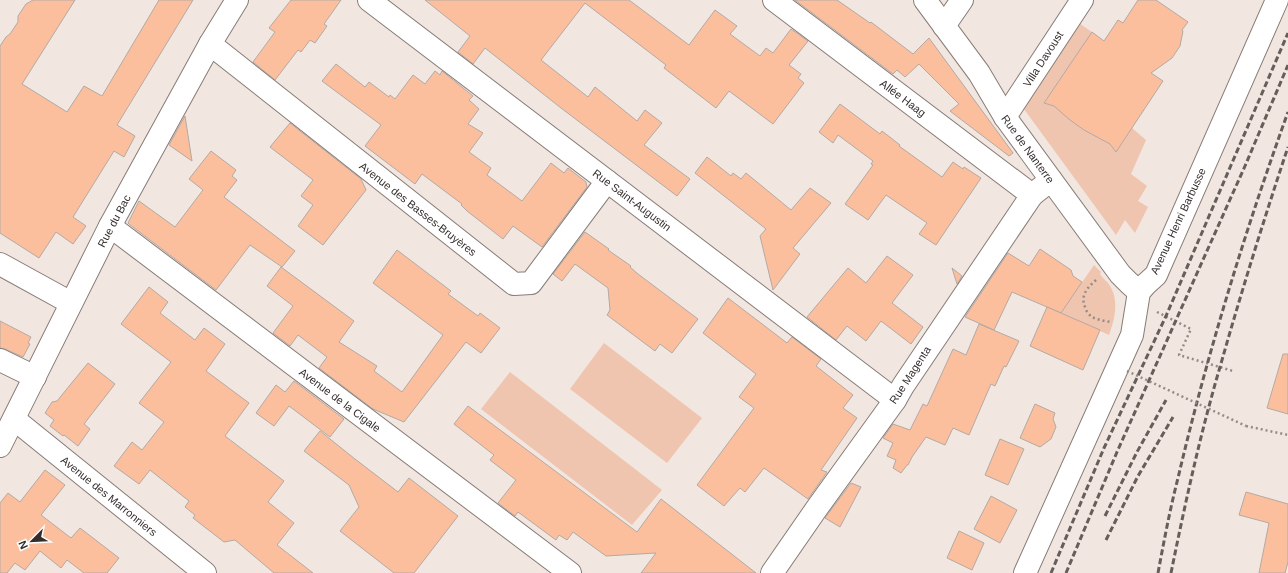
<svg xmlns="http://www.w3.org/2000/svg" width="1288" height="573" font-family="Helvetica,sans-serif">
  <style>
    .green { fill: #efc5af }
    .building { fill: #fcbf9e; stroke: #b4a9a3 }
    .lines { fill: none; stroke-linecap: round; stroke-linejoin: round }
    .minor-casing { stroke: #877c77; stroke-width: 24 }
    .path { stroke: #948c88; stroke-width: 2.5; stroke-dasharray: 2 3; stroke-linecap: butt }
    .minor { stroke: #fff; stroke-width: 22 }
    .rail { stroke: #655e5b; stroke-width: 3; stroke-dasharray: 6 3; stroke-linecap: butt }
    .path-bridge { stroke: #948c88; stroke-width: 2.5; stroke-dasharray: 2 3; stroke-linecap: butt }
    .labels { text-anchor: middle; stroke-width: 3.5; stroke-linejoin: round; paint-order: stroke }
    .street-label { font-size: 11px; fill: #332e2c; stroke: #fff }
  </style>
  <rect width="100%" height="100%" fill="#f2e6e0"/>
  <!-- green -->
  <g class="green">
    <path d="M 1076,21 L 1092,32 L 1044,103 L 1081,113 L 1093,121 L 1116,152 L 1132,128 L 1146,140 L 1131,174 L 1147,186 L 1138,201 L 1148,207 L 1135,233 L 1125,220 L 1116,235 L 1021,105 Z"/>
    <path d="M 1094,265 L 1101,272 L 1100,274 C 1102,277 1105,280 1108,283 C 1120,299 1115,318 1109,335 L 1061,313 Z"/>
    <path d="M 604,343 L 702,418 L 667,463 L 570,389 Z"/>
    <path d="M 510,372 L 662,490 L 632,525 L 481,409 Z"/>
  </g>
  <!-- building -->
  <g class="building">
    <path d="M 33,0 L 75,0 L 22,84 L 67,112 L 84,86 L 102,96 L 159,0 L 193,0 L 117,125 L 135,136 L 124,157 L 114,151 L 73,217 L 86,226 L 73,244 L 56,232 L 39,258 L 0,233 L 0,46 L 6,37 L 10,34 L 18,22 L 18,16 L 26,4 Z"/>
    <path d="M 291,0 L 341,0 L 324,24 L 327,26 L 315,43 L 310,40 L 301,52 L 298,50 L 275,80 L 253,62 L 275,32 L 269,28 Z"/>
    <path d="M 425,0 L 629,0 L 689,45 L 715,10 L 737,26 L 730,34 L 760,56 L 766,48 L 773,53 L 791,29 L 808,41 L 789,65 L 801,74 L 798,78 L 804,83 L 773,124 L 729,91 L 716,108 L 664,68 L 666,65 L 585,3 L 541,60 L 588,97 L 595,87 L 637,121 L 645,110 L 662,123 L 644,145 L 690,179 L 677,196 L 561,108 L 485,48 L 473,64 L 458,52 L 470,36 Z"/>
    <path d="M 795,0 L 837,0 L 870,23 L 871,22 L 913,54 L 929,38 L 1013,153 L 1009,156 L 950,111 L 959,104 L 919,64 L 905,77 L 897,70 L 893,74 Z"/>
    <path d="M 1138,0 L 1156,0 L 1188,22 L 1182,30 L 1183,31 L 1180,46 L 1172,58 L 1151,73 L 1163,81 L 1116,152 L 1110,144 L 1084,130 L 1070,120 L 1054,106 L 1044,103 L 1092,32 L 1104,41 L 1118,20 L 1123,23 Z"/>
    <path d="M 336,64 L 365,87 L 369,82 L 389,97 L 390,95 L 395,99 L 413,75 L 425,84 L 435,71 L 440,75 L 442,71 L 473,96 L 469,100 L 479,109 L 468,124 L 483,133 L 469,152 L 491,168 L 487,175 L 522,201 L 551,163 L 564,173 L 568,168 L 586,182 L 587,187 L 542,247 L 513,226 L 503,239 L 467,211 L 461,205 L 462,204 L 422,174 L 415,184 L 365,146 L 381,125 L 322,81 Z"/>
    <path d="M 840,104 L 880,134 L 882,131 L 900,145 L 899,146 L 942,177 L 953,162 L 963,169 L 964,167 L 981,178 L 936,245 L 919,234 L 927,223 L 886,195 L 868,220 L 845,204 L 873,165 L 871,164 L 873,161 L 838,135 L 833,143 L 819,132 Z"/>
    <path d="M 185,116 L 192,161 L 169,145 Z"/>
    <path d="M 290,123 L 361,179 L 366,190 L 323,245 L 298,226 L 313,205 L 301,196 L 313,180 L 270,147 Z"/>
    <path d="M 211,151 L 236,170 L 232,176 L 237,180 L 224,197 L 295,251 L 282,267 L 250,245 L 216,290 L 129,224 L 128,223 L 139,201 L 175,227 L 203,190 L 189,179 Z"/>
    <path d="M 707,157 L 731,176 L 733,173 L 741,179 L 746,173 L 791,210 L 810,188 L 831,203 L 793,248 L 800,254 L 773,290 L 760,236 L 766,229 L 695,173 Z"/>
    <path d="M 585,232 L 609,249 L 608,250 L 631,266 L 630,267 L 638,274 L 698,319 L 672,353 L 660,344 L 655,351 L 607,315 L 610,310 L 608,288 L 575,264 L 562,281 L 553,274 Z"/>
    <path d="M 1040,249 L 1071,270 L 1073,276 L 1082,282 L 1061,313 L 1012,292 L 994,330 L 965,317 L 1008,253 L 1029,266 Z"/>
    <path d="M 397,250 L 451,291 L 448,294 L 478,316 L 480,313 L 500,328 L 481,353 L 466,342 L 404,422 L 373,409 L 319,368 L 327,357 L 298,335 L 290,346 L 273,333 L 293,306 L 267,286 L 281,267 L 354,321 L 339,342 L 377,366 L 374,371 L 402,392 L 443,335 L 373,283 Z"/>
    <path d="M 887,256 L 913,275 L 892,303 L 923,327 L 911,344 L 881,321 L 866,341 L 847,326 L 836,340 L 807,317 L 848,268 L 866,283 Z"/>
    <path d="M 952,268 L 962,276 L 957,284 Z"/>
    <path d="M 149,287 L 168,302 L 160,313 L 195,340 L 204,328 L 225,344 L 206,371 L 249,403 L 225,436 L 284,481 L 268,502 L 294,523 L 277,545 L 313,573 L 274,573 L 235,540 L 224,542 L 193,518 L 195,515 L 185,507 L 189,501 L 150,470 L 139,484 L 114,466 L 132,442 L 142,450 L 164,422 L 139,403 L 171,362 L 121,324 Z"/>
    <path d="M 728,298 L 787,343 L 792,337 L 821,359 L 816,366 L 853,395 L 843,408 L 857,418 L 821,470 L 827,472 L 808,499 L 764,468 L 745,492 L 740,488 L 724,506 L 697,485 L 754,408 L 739,397 L 756,374 L 703,333 Z"/>
    <path d="M 1047,307 L 1100,330 L 1083,370 L 1030,346 Z"/>
    <path d="M 0,321 L 31,337 L 28,343 L 30,344 L 23,357 L 5,349 L 0,348 Z"/>
    <path d="M 979,324 L 1019,341 L 1006,367 L 1004,366 L 995,386 L 991,384 L 969,435 L 953,428 L 945,445 L 926,437 L 912,457 L 908,465 L 907,465 L 901,473 L 893,468 L 896,460 L 887,456 L 893,443 L 883,438 L 893,424 L 910,430 L 923,404 L 927,406 L 953,349 L 966,355 Z"/>
    <path d="M 1283,354 L 1288,354 L 1288,414 L 1267,408 Z"/>
    <path d="M 88,363 L 115,384 L 84,424 L 90,429 L 78,446 L 64,435 L 63,436 L 50,426 L 54,420 L 45,413 L 52,402 L 57,401 Z"/>
    <path d="M 294,381 L 344,419 L 330,437 L 289,406 L 274,426 L 256,413 L 276,385 L 285,392 Z"/>
    <path d="M 1035,404 L 1055,413 L 1053,419 L 1056,427 L 1051,439 L 1040,447 L 1020,438 Z"/>
    <path d="M 468,406 L 637,532 L 661,499 L 756,573 L 641,573 L 656,553 L 606,556 L 573,532 L 567,540 L 559,535 L 556,540 L 518,512 L 515,516 L 498,503 L 516,480 L 490,460 L 494,455 L 454,424 Z"/>
    <path d="M 320,431 L 355,459 L 398,492 L 409,478 L 458,516 L 414,573 L 394,573 L 340,531 L 359,507 L 349,485 L 304,451 Z"/>
    <path d="M 1000,439 L 1024,449 L 1008,485 L 985,475 Z"/>
    <path d="M 45,470 L 65,485 L 41,515 L 71,538 L 80,528 L 119,558 L 107,573 L 84,573 L 67,560 L 61,568 L 40,551 L 25,570 L 15,563 L 7,573 L 0,573 L 0,503 L 8,493 L 20,502 Z"/>
    <path d="M 851,483 L 861,487 L 840,527 L 825,518 Z"/>
    <path d="M 1246,492 L 1288,504 L 1288,562 L 1285,573 L 1259,573 L 1269,523 L 1239,515 Z"/>
    <path d="M 991,496 L 1017,510 L 1000,543 L 974,529 Z"/>
    <path d="M 959,531 L 984,543 L 972,570 L 947,558 Z"/>
  </g>
  <g class="lines">
    <!-- minor casing -->
    <g class="minor-casing">
      <g id="minor">
        <path d="M 369,0 L 895,400"/>
        <path d="M 774,0 L 1032,195"/>
        <path d="M 925,0 L 979,73 L 1005,117 L 1120,274 L 1129,283 L 1139,292"/>
        <path d="M 944,26 L 962,0"/>
        <path d="M 210,44 L 514,284 L 531,283 L 607,181"/>
        <path d="M 1005,117 L 1082,0"/>
        <path d="M 110,226 L 570,573"/>
        <path d="M 0,264 L 71,303"/>
        <path d="M 0,360 L 35,377"/>
        <path d="M 14,419 L 205,573"/>
        <path d="M 0,446 L 110,226 L 210,44 L 237,0"/>
        <path d="M 772,573 L 817,508 L 895,400 L 903,386 L 1032,195 L 1051,180"/>
        <path d="M 1025,573 L 1132,335 L 1139,292 L 1146,284 L 1156,275 L 1159,268 L 1277,0"/>
      </g>
    </g>
    <!-- path -->
    <g class="path">
      <path d="M 1096,280 C 1088,287 1080,295 1085,307 C 1086,311 1089,315 1092,317 C 1098,320 1105,321 1111,322"/>
      <path d="M 1157,312 L 1191,329 L 1179,355 L 1233,371"/>
      <path d="M 1246,426 L 1288,435"/>
    </g>
    <!-- minor -->
    <use href="#minor" class="minor"/>
    <!-- rail -->
    <g class="rail">
      <path d="M 1105,516 L 1137,452 L 1166,400"/>
      <path d="M 1106,540 L 1138,476 L 1173,417"/>
      <path d="M 1051,573 L 1104,448 L 1166,316 L 1288,33"/>
      <path d="M 1066,573 L 1117,452 L 1245,166 L 1288,65"/>
      <path d="M 1158,573 C 1164,541 1170,509 1178,478 C 1207,355 1245,231 1288,112"/>
      <path d="M 1171,573 C 1185,504 1200,435 1220,367 C 1241,293 1264,219 1288,147"/>
    </g>
    <!-- path-bridge -->
    <path class="path-bridge" d="M 1127,371 L 1246,426"/>
  </g>
  <g class="labels">
    <!-- street labels -->
    <g class="street-label">
      <text transform="translate(1043 59) rotate(-57)" y="4">Villa Davoust</text>
      <text transform="translate(903 98) rotate(37)" y="4">Allée Haag</text>
      <text transform="translate(1028 149) rotate(54)" y="4">Rue de Nanterre</text>
      <text transform="translate(632 200) rotate(37)" y="4">Rue Saint-Augustin</text>
      <text transform="translate(418 209) rotate(38)" y="4">Avenue des Basses-Bruyères</text>
      <text transform="translate(114 221) rotate(-62)" y="4">Rue du Bac</text>
      <text transform="translate(1178 221) rotate(-65)" y="4">Avenue Henri Barbusse</text>
      <text transform="translate(910 375) rotate(-57)" y="4">Rue Magenta</text>
      <text transform="translate(340 400) rotate(37)" y="4">Avenue de la Cigale</text>
      <text transform="translate(109 496) rotate(39)" y="4">Avenue des Marronniers</text>
    </g>
  </g>
  <!-- north arrow -->
  <g transform="translate(32 541) rotate(246)" stroke="#ffffff" stroke-width="3" paint-order="stroke">
  <path d="M0-3L7 15L0 10L-7 15Z" fill="#332e2c"/>
  <text y="-6" font-size="11" font-weight="bold" text-anchor="middle" fill="#332e2c">N</text>
  </g>
</svg>
